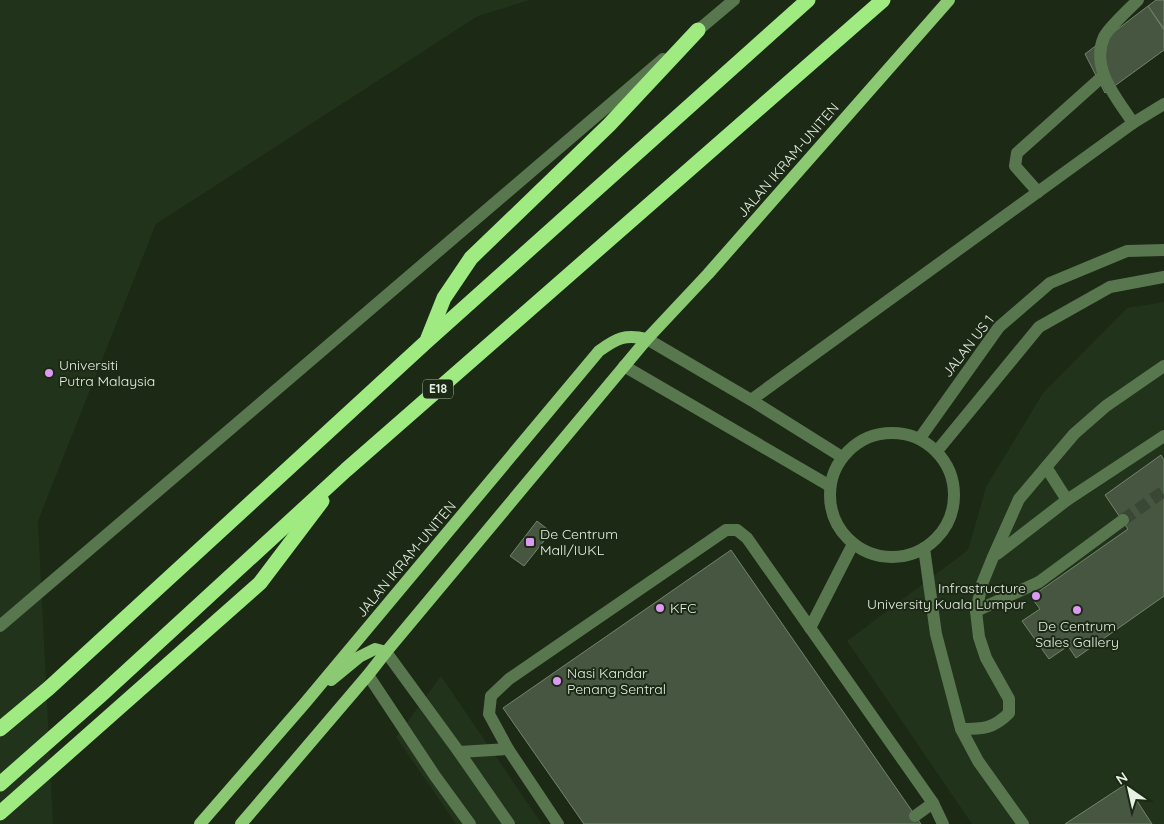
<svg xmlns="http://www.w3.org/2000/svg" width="1164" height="824" font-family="Quicksand,sans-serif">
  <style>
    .built { fill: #21331a }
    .building { fill: #465640; stroke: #73846d }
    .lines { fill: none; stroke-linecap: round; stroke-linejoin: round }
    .minor-tunnel { stroke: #394734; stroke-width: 12; stroke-dasharray: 12 6; stroke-linecap: butt }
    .minor { stroke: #59774e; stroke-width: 12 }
    .major { stroke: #8bca73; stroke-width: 12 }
    .highway { stroke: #9feb81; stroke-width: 15 }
    .poi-dot { fill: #dd99f3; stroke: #1b2915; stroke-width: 2 }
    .labels { text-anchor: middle; stroke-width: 4; stroke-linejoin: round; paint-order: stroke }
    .shield { fill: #1b2915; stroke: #a9b4a5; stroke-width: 1 }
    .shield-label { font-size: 12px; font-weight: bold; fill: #e6f0e3 }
    .street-label { font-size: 14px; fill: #e6f0e3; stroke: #1b2915 }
    .poi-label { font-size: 14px; fill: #e6f0e3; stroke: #1b2915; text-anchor: start }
  </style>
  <rect width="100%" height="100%" fill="#1b2915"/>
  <!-- built -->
  <g class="built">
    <path d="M 0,0 L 530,0 L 478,16 L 156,224 L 38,521 L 53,824 L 0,824 Z"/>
    <path d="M 1164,302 L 1164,824 L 972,824 L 847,641 L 968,550 L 986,487 L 1043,393 L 1127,308 Z"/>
    <path d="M 441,676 L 542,824 L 456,824 L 396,737 Z"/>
  </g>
  <!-- building -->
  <g class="building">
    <path d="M 1156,0 L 1164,0 L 1164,29 L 1148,6 Z"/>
    <path d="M 1148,6 L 1164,30 L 1164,50 L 1105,93 L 1085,54 Z"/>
    <path d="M 1161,455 L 1164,460 L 1164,596 L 1076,658 L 1068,646 L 1049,659 L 1022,621 L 1040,609 L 1031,597 L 1128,529 L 1105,495 Z"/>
    <path d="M 537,521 L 551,532 L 524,566 L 510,556 Z"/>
    <path d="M 731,550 L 921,824 L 584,824 L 503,708 Z"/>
    <path d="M 1126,784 L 1152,824 L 1065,824 Z"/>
  </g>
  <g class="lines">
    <!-- minor-tunnel -->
    <path class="minor-tunnel" d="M 1123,520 L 1164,491"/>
    <!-- minor -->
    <g class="minor">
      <path d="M 690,37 L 734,0"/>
      <path d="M 1133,123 C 1117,98 1090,69 1104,37 C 1108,28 1131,7 1138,0"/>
      <path d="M 1038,192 L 1015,166 L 1017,153 L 1103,76"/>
      <path d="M 647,339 L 751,400 L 842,457"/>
      <path d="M 624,366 L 830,486"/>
      <path d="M 751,400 L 1133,123 L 1164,104"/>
      <circle cx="892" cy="495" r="62"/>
      <path d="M 920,438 L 999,327 L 1050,283 L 1127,251 L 1164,250"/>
      <path d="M 937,451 L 1039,327 L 1110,287 L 1164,277"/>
      <path d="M 1046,467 L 1067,500"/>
      <path d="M 924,548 L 936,634 L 961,729 L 978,761 L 1023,824"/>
      <path d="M 997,554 L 1067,500 L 1164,436"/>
      <path d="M 976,611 L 1039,582 L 1123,520"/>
      <path d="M 0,626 L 663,59"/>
      <path d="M 810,628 L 853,544"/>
      <path d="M 386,652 L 459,752 L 509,824"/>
      <path d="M 368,675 L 435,776 L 470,824"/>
      <path d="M 961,729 C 983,729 993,729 1009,713 L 1009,699 L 986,658 L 979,637 L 976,611 L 982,584 L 993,557 L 1019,499 L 1074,434 L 1106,406 L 1164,366"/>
      <path d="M 459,752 L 508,749"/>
      <path d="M 915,816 L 933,803"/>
      <path d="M 558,824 L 508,749 L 489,714 L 491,696 L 509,679 L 726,530 L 737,530 L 747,538 L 933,803 L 943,824"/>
    </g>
    <!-- major -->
    <g class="major">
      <path d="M 331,680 L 359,657 L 375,649 L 386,652"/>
      <path d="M 200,824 L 305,703 L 599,351 C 617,338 625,334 647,339"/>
      <path d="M 241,824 L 368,675 L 386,652 L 647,339 L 708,274 L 949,0"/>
    </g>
    <!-- highway -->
    <g class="highway">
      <path d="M 428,338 L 444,298 L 471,258 L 609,125 L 698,30"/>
      <path d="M 0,729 L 49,688 L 426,342 L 808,0"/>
      <path d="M 0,784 L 101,695 L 346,470 L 883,0"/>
      <path d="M 0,813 L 260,583 L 322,501"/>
    </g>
  </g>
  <!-- markers -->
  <g class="poi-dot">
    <circle cx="49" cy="373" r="5"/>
    <rect x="525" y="537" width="10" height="10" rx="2.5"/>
    <circle cx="1036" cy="596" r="5"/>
    <circle cx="660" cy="608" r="5"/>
    <circle cx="1077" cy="610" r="5"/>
    <circle cx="557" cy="681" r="5"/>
  </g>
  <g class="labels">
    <!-- shield labels -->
    <rect class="shield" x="423" y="379.5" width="30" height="19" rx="4"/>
    <g class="shield-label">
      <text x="438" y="393">E18</text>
    </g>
    <!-- street labels -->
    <g class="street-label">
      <text transform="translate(788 160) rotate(-49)" y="5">JALAN IKRAM-UNITEN</text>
      <text transform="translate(968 346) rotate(-52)" y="5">JALAN US 1</text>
      <text transform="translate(406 559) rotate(-50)" y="5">JALAN IKRAM-UNITEN</text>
    </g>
    <!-- poi labels -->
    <g class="poi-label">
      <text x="59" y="370">Universiti<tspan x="59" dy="16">Putra Malaysia</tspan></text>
      <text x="540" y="539">De Centrum<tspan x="540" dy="16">Mall/IUKL</tspan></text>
      <text x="1026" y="593" text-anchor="end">Infrastructure<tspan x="1026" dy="16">University Kuala Lumpur</tspan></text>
      <text x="670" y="613">KFC</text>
      <text x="1077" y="631" text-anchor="middle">De Centrum<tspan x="1077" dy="16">Sales Gallery</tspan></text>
      <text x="567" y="678">Nasi Kandar<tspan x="567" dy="16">Penang Sentral</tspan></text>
    </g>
  </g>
  <!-- north arrow -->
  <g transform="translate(1129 789) rotate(326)" stroke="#1b2915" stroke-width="4" paint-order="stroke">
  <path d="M0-4L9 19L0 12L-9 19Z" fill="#e6f0e3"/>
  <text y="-8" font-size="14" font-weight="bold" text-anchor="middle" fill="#e6f0e3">N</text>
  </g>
</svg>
